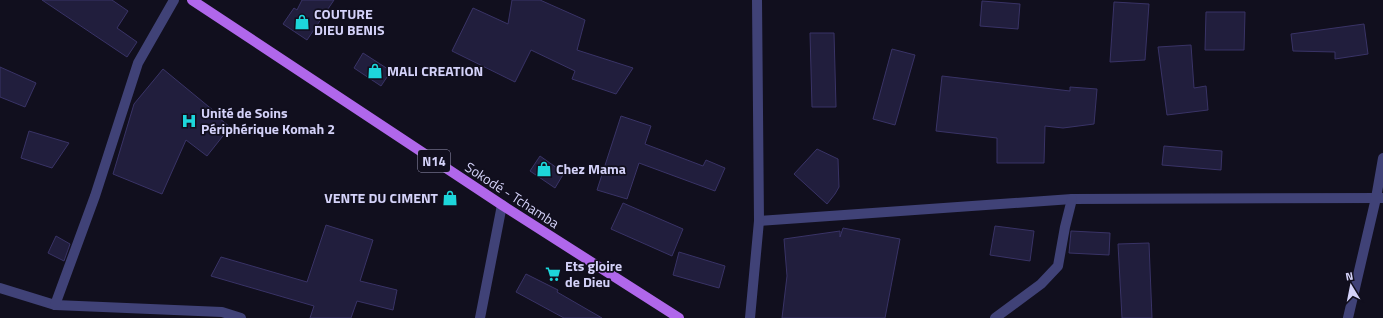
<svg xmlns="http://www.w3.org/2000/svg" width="1383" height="318" font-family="'Titillium Web',sans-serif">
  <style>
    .building { fill: #211e3d; stroke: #393366 }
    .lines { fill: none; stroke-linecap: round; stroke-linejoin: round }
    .minor { stroke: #404277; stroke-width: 10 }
    .major { stroke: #b067eb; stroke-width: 10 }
    .labels { text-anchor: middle; stroke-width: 3.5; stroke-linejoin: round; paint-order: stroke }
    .shield { fill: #110f1e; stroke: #9a98b7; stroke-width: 1 }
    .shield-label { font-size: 13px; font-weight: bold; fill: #d4d2f9 }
    .poi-label { font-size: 14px; font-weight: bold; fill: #d4d2f9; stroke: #110f1e; text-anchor: start }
    .street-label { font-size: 14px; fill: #d4d2f9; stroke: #110f1e }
  </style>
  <rect width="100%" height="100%" fill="#110f1e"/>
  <!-- building -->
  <g class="building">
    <path d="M 42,0 L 112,0 L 128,11 L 117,28 L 137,42 L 127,57 Z"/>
    <path d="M 302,0 L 334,0 L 307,40 L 283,24 L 294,8 L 297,10 Z"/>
    <path d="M 512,0 L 540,0 L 585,20 L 577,50 L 633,68 L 616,94 L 572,79 L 575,71 L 531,50 L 515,82 L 452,51 L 473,8 L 508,24 Z"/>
    <path d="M 982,1 L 1020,4 L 1018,29 L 980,26 Z"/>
    <path d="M 1114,2 L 1149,4 L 1145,60 L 1110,62 Z"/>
    <path d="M 1206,12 L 1245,12 L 1244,50 L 1205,50 Z"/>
    <path d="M 1364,24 L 1368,54 L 1335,59 L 1335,52 L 1293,51 L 1291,34 Z"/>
    <path d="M 810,33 L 834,33 L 836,107 L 812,107 Z"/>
    <path d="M 1191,45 L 1194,88 L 1206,86 L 1208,110 L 1167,115 L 1158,47 Z"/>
    <path d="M 892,49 L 915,55 L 895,125 L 873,119 Z"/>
    <path d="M 363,53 L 391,71 L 381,86 L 354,68 Z"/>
    <path d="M 0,67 L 36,83 L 25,107 L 0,97 Z"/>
    <path d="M 163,69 L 220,116 L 219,118 L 230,127 L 207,156 L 186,140 L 162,194 L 113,174 L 134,104 Z"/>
    <path d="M 942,76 L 1070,91 L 1070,87 L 1097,89 L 1094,124 L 1063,128 L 1045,126 L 1044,163 L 997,163 L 997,138 L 936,131 Z"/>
    <path d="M 621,116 L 651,126 L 645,144 L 703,166 L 706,160 L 725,168 L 715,191 L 639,163 L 627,199 L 597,190 Z"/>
    <path d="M 29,131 L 69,143 L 52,168 L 21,158 Z"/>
    <path d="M 1164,146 L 1222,151 L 1221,170 L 1162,165 Z"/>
    <path d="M 817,149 L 838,159 L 839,187 L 835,194 L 827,204 L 794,174 Z"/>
    <path d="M 540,156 L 564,173 L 555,188 L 530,171 Z"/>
    <path d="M 623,203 L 683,229 L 672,256 L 611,229 Z"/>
    <path d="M 326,225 L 373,240 L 360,281 L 397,290 L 393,310 L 357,301 L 351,318 L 310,318 L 314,306 L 211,276 L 221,257 L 307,282 Z"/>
    <path d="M 995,226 L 1034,231 L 1030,261 L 990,255 Z"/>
    <path d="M 843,228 L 900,239 L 885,318 L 782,318 L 787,276 L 784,239 L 840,231 L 840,237 Z"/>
    <path d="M 1071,231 L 1110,233 L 1109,255 L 1069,253 Z"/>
    <path d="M 56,236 L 70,244 L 64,261 L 48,253 Z"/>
    <path d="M 1149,243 L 1152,318 L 1122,318 L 1118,244 Z"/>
    <path d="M 679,252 L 725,266 L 719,288 L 673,275 Z"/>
    <path d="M 526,274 L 558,290 L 557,292 L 602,318 L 564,318 L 516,292 Z"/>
  </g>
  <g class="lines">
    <!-- minor -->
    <g class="minor">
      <path d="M 759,221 L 1072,199 L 1383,198"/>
      <path d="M 0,288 L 55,305 L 222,312 L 241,318"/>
      <path d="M 55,305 L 95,196 L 138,63 L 174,0"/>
      <path d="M 480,318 L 502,205"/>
      <path d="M 750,318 L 759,221 L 757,0"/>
      <path d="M 995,318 L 1041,284 L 1058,266 L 1065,227 L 1072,199"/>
      <path d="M 1348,318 L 1376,198 L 1383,158"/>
    </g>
    <!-- major -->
    <path class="major" d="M 192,0 L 502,205 L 679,318"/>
  </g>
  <!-- icons -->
  <defs>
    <g id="shop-bare" transform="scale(1.2)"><path d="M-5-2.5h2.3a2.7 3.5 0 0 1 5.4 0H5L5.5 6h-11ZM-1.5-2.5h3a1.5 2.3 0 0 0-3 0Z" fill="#1dd6db" stroke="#110f1e" stroke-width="2.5" paint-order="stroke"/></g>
    <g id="hospital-bare" transform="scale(1.2)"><path d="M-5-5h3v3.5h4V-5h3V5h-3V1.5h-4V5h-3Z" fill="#1dd6db" stroke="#110f1e" stroke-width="2.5" paint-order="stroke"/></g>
    <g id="supermarket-bare" transform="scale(1.2)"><path d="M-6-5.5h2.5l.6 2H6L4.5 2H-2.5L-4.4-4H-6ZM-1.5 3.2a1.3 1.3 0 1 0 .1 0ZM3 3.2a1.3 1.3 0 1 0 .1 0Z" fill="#1dd6db" stroke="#110f1e" stroke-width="2.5" paint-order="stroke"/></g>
  </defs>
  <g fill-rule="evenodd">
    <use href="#shop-bare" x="302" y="22"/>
    <use href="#shop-bare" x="375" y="71"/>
    <use href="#hospital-bare" x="189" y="121"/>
    <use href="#shop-bare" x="544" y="169"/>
    <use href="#shop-bare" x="450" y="198"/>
    <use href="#supermarket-bare" x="553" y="274"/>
  </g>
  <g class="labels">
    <!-- shield labels -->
    <rect class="shield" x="418" y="150" width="32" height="22" rx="3"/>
    <g class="shield-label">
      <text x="434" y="166">N14</text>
    </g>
    <!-- poi labels -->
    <g class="poi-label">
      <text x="314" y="19">COUTURE<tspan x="314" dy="16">DIEU BENIS</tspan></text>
      <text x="387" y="76">MALI CREATION</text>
      <text x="201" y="118">Unité de Soins<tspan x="201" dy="16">Périphérique Komah 2</tspan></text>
      <text x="556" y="174">Chez Mama</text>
      <text x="438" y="203" text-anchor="end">VENTE DU CIMENT</text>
      <text x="565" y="271">Ets gloire<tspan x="565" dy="16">de Dieu</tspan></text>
    </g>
    <!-- street labels -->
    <g class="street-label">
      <text transform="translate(512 195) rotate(33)" y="5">Sokodé - Tchamba</text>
    </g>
  </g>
  <!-- north arrow -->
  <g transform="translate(1351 286) rotate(350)" stroke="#110f1e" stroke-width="3" paint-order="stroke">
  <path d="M0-3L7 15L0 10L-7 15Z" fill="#d4d2f9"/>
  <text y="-6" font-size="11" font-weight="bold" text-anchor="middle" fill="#d4d2f9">N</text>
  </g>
</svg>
